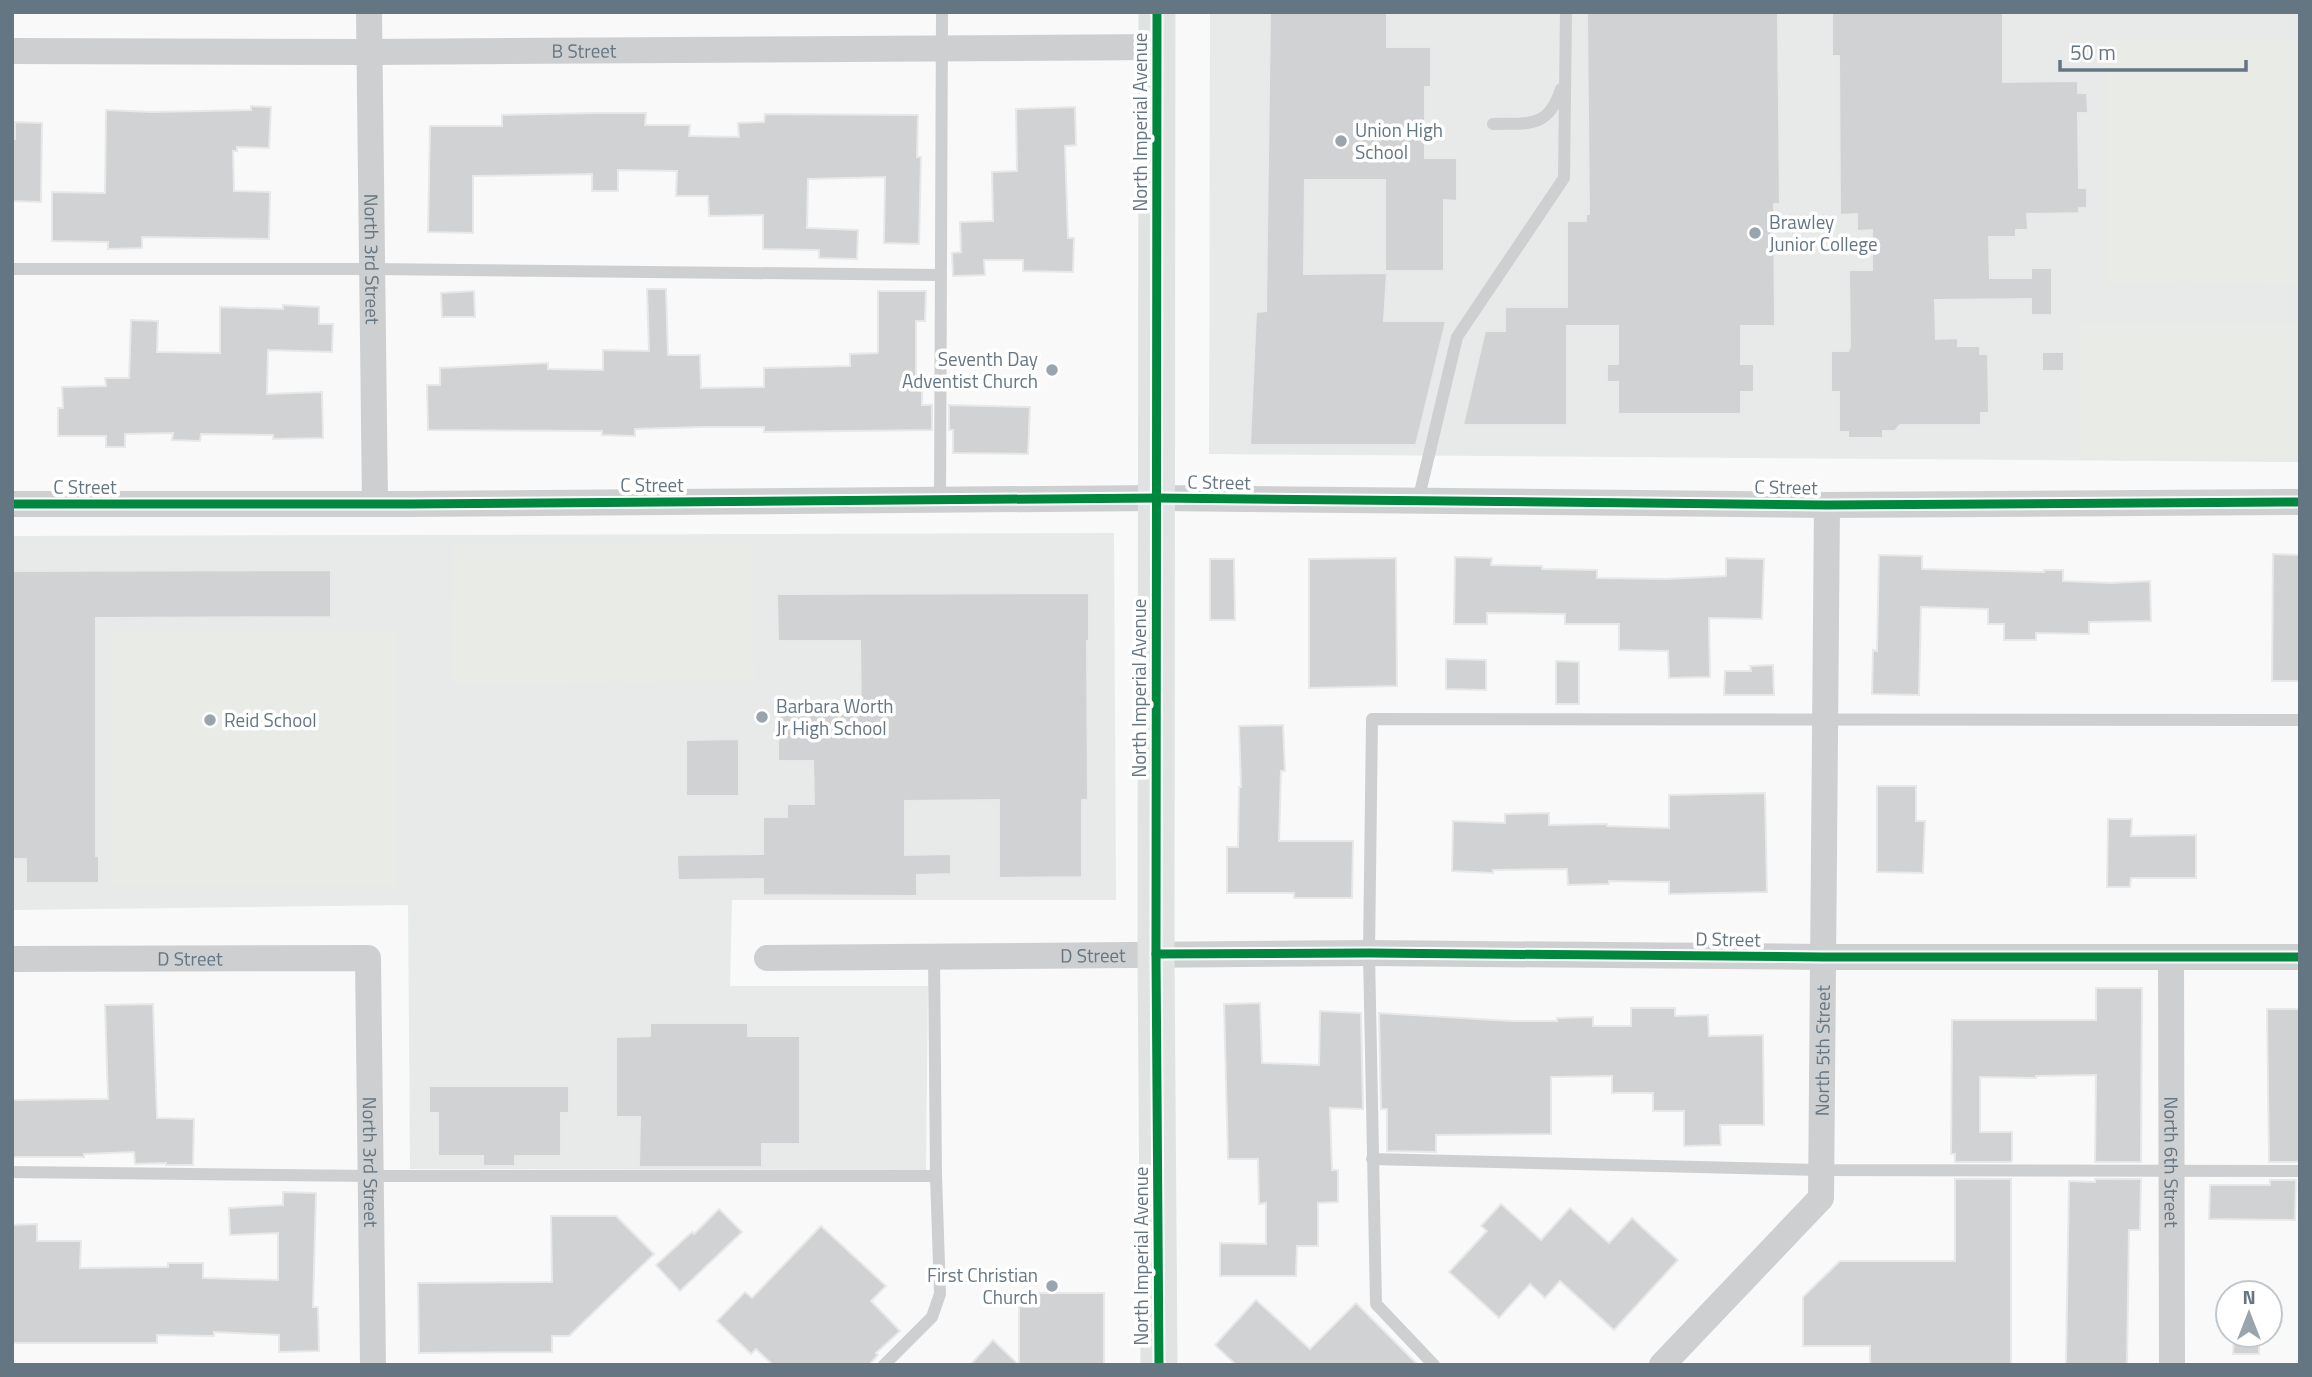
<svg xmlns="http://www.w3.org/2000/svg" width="2312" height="1377" font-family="'Titillium Web',sans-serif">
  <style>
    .built { fill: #e8e9e9 }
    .green { fill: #e8ebe6 }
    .building { fill: #d0d2d3; stroke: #e8e8e8; stroke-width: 2 }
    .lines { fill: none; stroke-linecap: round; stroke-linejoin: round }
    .lane { stroke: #cecfd0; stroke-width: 12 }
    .street { stroke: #cecfd0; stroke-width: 26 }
    .secondary { stroke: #e1e2e2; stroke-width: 37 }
    .cycleway-casing { stroke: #fff; stroke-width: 13 }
    .cycleway { stroke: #00873e; stroke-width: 9 }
    .poi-dot { fill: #99a4ac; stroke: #fff; stroke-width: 2.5 }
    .labels { text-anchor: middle; stroke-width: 7; stroke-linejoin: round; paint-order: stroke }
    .street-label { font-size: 19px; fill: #657683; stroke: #fff }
    .poi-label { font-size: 19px; fill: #657683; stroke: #fff; text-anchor: start }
  </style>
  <rect width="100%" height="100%" fill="#f9f9f9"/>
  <!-- built -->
  <g class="built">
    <path d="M 1210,12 L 2300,12 L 2300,462 L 1209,454 Z"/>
    <path d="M 1114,533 L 1116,900 L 732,900 L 730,986 L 928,986 L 926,1170 L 410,1169 L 408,905 L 12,910 L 12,536 Z"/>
  </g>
  <!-- green -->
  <g class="green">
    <path d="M 2107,40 L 2300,41 L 2300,283 L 2106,282 Z"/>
    <rect x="2080" y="322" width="220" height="136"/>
    <path d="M 752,544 L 754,681 L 452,684 L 454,545 Z"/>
    <rect x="111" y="632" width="285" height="254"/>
  </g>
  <!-- building -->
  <g class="building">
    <path d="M 1270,12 L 1387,12 L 1387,47 L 1431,47 L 1431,87 L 1425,87 L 1425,158 L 1457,158 L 1457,201 L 1444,200 L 1444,271 L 1385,271 L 1385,180 L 1305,180 L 1304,274 L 1387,273 L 1384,321 L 1446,321 L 1416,445 L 1250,445 L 1256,312 L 1266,311 Z"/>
    <path d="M 1587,12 L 1778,12 L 1780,204 L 1774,204 L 1775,326 L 1741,326 L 1741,364 L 1754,364 L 1754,392 L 1741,392 L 1741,414 L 1618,414 L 1618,382 L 1607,382 L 1607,364 L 1618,364 L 1618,326 L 1567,326 L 1567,425 L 1463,425 L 1485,331 L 1505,331 L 1505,307 L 1567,307 L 1567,221 L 1586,221 L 1586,214 L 1589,214 Z"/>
    <path d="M 1832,12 L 2003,12 L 2003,82 L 2078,81 L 2078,93 L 2087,93 L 2088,113 L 2078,113 L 2079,188 L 2087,188 L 2087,208 L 2079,208 L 2079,213 L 2027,214 L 2028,230 L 2016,230 L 2016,237 L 1989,237 L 1990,278 L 2031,278 L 2031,268 L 2052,268 L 2052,315 L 2031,315 L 2031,299 L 1935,300 L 1936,339 L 1958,338 L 1958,346 L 1980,346 L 1980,354 L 1988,354 L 1989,413 L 1981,413 L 1981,425 L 1900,425 L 1895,431 L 1883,431 L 1883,438 L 1848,438 L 1848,432 L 1839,432 L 1839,392 L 1831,392 L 1831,351 L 1848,351 L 1850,347 L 1849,270 L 1872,270 L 1872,230 L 1857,231 L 1857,214 L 1840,215 L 1839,56 L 1832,56 Z"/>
    <path d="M 251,106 L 271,107 L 269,148 L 237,147 L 237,151 L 233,151 L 234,191 L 270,192 L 269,239 L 142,237 L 142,248 L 108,249 L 108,242 L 52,241 L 52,192 L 105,193 L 106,110 L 152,112 L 251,110 Z"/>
    <path d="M 1075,107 L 1076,145 L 1065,146 L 1068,238 L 1074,238 L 1073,272 L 1023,271 L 1023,260 L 984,260 L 985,275 L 953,276 L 952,253 L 961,252 L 960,222 L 993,221 L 992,172 L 1017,171 L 1016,109 Z"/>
    <path d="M 594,113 L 646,113 L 645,125 L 690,125 L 689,136 L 739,137 L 738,123 L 764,122 L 765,114 L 918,115 L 917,157 L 921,157 L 919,244 L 884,243 L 885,177 L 808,179 L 807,228 L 858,230 L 857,259 L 819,258 L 819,250 L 763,249 L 763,215 L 709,216 L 708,196 L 676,196 L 677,171 L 618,170 L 618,191 L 592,191 L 592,174 L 473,176 L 473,233 L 428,232 L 430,126 L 502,126 L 502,115 Z"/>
    <path d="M 15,122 L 42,123 L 41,202 L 12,201 L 12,139 L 15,139 Z"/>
    <path d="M 647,289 L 666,289 L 668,355 L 700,355 L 701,388 L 764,387 L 764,368 L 850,366 L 850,354 L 877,353 L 878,352 L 878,291 L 926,291 L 925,321 L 916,321 L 916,379 L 922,379 L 922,405 L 932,405 L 932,430 L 764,432 L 764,427 L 701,427 L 635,429 L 635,436 L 602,435 L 602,431 L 428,430 L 427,385 L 440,385 L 440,368 L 548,363 L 548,369 L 603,370 L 603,350 L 649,351 Z"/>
    <path d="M 474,291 L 475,317 L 442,317 L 441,293 Z"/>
    <path d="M 283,305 L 319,307 L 319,324 L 333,324 L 332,352 L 268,350 L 267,394 L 322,392 L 323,438 L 273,439 L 273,435 L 201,434 L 200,441 L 172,440 L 173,433 L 125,434 L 125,447 L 106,447 L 106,436 L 58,436 L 58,408 L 63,408 L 62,387 L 106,386 L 105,378 L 129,378 L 131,320 L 158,321 L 157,352 L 220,353 L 220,307 L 283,309 Z"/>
    <rect x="2042" y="352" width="22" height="19"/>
    <path d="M 949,405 L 1030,407 L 1028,454 L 953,453 L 953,430 L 949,430 Z"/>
    <path d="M 2273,554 L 2300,555 L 2300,681 L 2272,681 Z"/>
    <path d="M 1879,555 L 1922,556 L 1922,569 L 2044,572 L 2044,570 L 2063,570 L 2063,581 L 2111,583 L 2150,581 L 2151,621 L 2089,622 L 2089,634 L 2036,633 L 2036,640 L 2004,640 L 2004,624 L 1988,624 L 1988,609 L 1921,607 L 1919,695 L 1872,694 L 1873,650 L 1877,651 Z"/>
    <path d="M 1455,557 L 1492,558 L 1491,565 L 1542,566 L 1542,569 L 1597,570 L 1597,578 L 1666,579 L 1726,576 L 1726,558 L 1764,559 L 1762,619 L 1709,618 L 1710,677 L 1669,678 L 1668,651 L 1619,650 L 1619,624 L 1565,624 L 1565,614 L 1487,613 L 1487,624 L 1454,624 Z"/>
    <path d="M 1396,558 L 1397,686 L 1309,688 L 1309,559 Z"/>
    <path d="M 1210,559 L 1234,559 L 1235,620 L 1210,620 Z"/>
    <path d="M 331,570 L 331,617 L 96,618 L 96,856 L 99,856 L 99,883 L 26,883 L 26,859 L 12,859 L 12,571 Z"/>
    <path d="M 1089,593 L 1089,641 L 1087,641 L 1088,800 L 1082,800 L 1082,877 L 999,878 L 999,800 L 905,801 L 905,855 L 951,854 L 951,874 L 917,875 L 917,896 L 763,895 L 763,879 L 678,880 L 677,855 L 763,854 L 763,817 L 787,817 L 787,804 L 814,804 L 813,761 L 778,761 L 778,713 L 861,712 L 860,641 L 778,641 L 777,594 Z"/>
    <path d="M 1446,659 L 1486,660 L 1486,690 L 1446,689 Z"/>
    <path d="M 1556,661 L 1579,662 L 1579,704 L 1556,704 Z"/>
    <path d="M 1773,665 L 1774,695 L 1724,695 L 1725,671 L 1751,671 L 1750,666 Z"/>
    <path d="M 1283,725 L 1285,771 L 1281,771 L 1279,841 L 1353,841 L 1352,898 L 1294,898 L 1294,893 L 1227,893 L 1227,847 L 1238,847 L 1239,787 L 1241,787 L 1239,726 Z"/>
    <path d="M 739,739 L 739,796 L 686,796 L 686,740 Z"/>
    <path d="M 1877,786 L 1916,786 L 1916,821 L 1925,821 L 1923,873 L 1877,872 Z"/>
    <path d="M 1765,793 L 1767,892 L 1669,894 L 1669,882 L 1609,881 L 1609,884 L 1568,885 L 1567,869 L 1493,870 L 1493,873 L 1452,871 L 1453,821 L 1505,823 L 1505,814 L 1549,813 L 1549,825 L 1607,824 L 1607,826 L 1669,828 L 1669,795 Z"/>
    <path d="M 2108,819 L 2132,819 L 2131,836 L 2196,835 L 2196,878 L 2131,878 L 2130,887 L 2107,887 Z"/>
    <path d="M 2096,988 L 2142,988 L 2141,1162 L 2095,1162 L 2096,1075 L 2036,1076 L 2036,1078 L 1980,1077 L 1980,1132 L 2012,1132 L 2012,1160 L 2011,1162 L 1955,1162 L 1955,1154 L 1951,1154 L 1952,1020 L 2096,1020 Z"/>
    <path d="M 1260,1003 L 1262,1063 L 1319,1065 L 1320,1011 L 1361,1013 L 1363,1109 L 1330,1108 L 1332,1170 L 1338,1170 L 1338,1202 L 1318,1203 L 1318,1246 L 1297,1246 L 1296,1276 L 1220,1276 L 1220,1243 L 1266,1244 L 1266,1203 L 1259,1204 L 1258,1159 L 1228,1159 L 1224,1004 Z"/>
    <path d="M 153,1004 L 157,1118 L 194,1119 L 193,1165 L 166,1165 L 166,1163 L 135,1164 L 134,1152 L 84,1154 L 84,1157 L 12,1157 L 12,1100 L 108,1099 L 105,1005 Z"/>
    <path d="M 1631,1008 L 1675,1008 L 1675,1016 L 1708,1015 L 1709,1036 L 1763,1035 L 1764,1125 L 1720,1125 L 1721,1145 L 1684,1146 L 1684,1111 L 1653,1111 L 1653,1093 L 1612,1093 L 1612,1076 L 1551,1077 L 1551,1134 L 1436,1135 L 1436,1152 L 1387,1151 L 1387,1109 L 1381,1109 L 1379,1013 L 1512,1021 L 1557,1021 L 1557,1018 L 1593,1017 L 1593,1026 L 1631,1026 Z"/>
    <path d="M 2267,1009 L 2300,1009 L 2300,1161 L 2296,1162 L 2269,1162 Z"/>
    <path d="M 650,1023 L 748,1023 L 748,1036 L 800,1036 L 800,1144 L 762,1144 L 762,1167 L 639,1167 L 640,1117 L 616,1117 L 616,1037 L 650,1036 Z"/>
    <path d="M 429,1086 L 569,1086 L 569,1113 L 561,1113 L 561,1156 L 515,1156 L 515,1166 L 483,1166 L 483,1156 L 438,1156 L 438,1113 L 429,1113 Z"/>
    <path d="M 1955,1179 L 2011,1179 L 2011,1365 L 1870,1365 L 1870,1346 L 1803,1346 L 1803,1297 L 1840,1261 L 1955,1261 Z"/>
    <path d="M 2095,1179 L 2141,1179 L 2140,1230 L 2129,1230 L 2127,1365 L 2066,1365 L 2069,1181 L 2095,1182 Z"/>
    <path d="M 2270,1180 L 2296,1180 L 2295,1220 L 2209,1219 L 2210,1185 L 2270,1185 Z"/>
    <path d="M 283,1192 L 316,1193 L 313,1307 L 318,1307 L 319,1351 L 279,1352 L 279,1335 L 214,1332 L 214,1336 L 157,1335 L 157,1343 L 12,1343 L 12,1225 L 37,1224 L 37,1241 L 81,1241 L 80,1268 L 168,1267 L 168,1263 L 203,1263 L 203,1278 L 278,1280 L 278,1233 L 230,1235 L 229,1208 L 283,1205 Z"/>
    <path d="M 1501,1204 L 1541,1240 L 1570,1208 L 1609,1243 L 1632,1218 L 1678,1260 L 1614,1330 L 1560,1281 L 1545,1298 L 1530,1284 L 1499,1318 L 1449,1272 L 1487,1231 L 1481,1226 Z"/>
    <path d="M 719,1209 L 742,1232 L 680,1291 L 656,1265 L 692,1232 L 694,1234 Z"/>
    <path d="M 551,1216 L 616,1216 L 654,1254 L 569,1336 L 552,1336 L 552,1352 L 419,1353 L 418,1283 L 552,1282 Z"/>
    <path d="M 821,1226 L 886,1286 L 871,1301 L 900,1331 L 876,1353 L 878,1355 L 869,1365 L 773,1365 L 756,1349 L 751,1354 L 717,1321 L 745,1292 L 752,1298 Z"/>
    <rect x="1019" y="1293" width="85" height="72"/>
    <path d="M 1256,1300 L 1310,1349 L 1356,1303 L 1418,1365 L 1236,1365 L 1215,1345 Z"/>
    <path d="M 2234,1335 L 2259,1335 L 2259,1354 L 2233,1354 Z"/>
    <path d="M 993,1340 L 1019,1365 L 970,1365 Z"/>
  </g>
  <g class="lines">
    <!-- lane -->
    <g class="lane">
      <path d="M 1493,124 C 1529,123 1548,129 1561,89"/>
      <path d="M 12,269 L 371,269 L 941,275"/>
      <path d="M 940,500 L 942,12"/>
      <path d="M 1418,501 L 1457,337 L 1564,178 L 1566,12"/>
      <path d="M 1372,1159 L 1821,1170 L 2300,1171"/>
      <path d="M 12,1172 L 371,1176 L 936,1176 L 934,956"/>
      <path d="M 884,1365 L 932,1317 L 940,1294 L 936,1176"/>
      <path d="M 1434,1365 L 1376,1304 L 1369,953 L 1372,719 L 2300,720"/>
    </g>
    <!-- street -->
    <g class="street">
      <path id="s1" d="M 369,12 L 375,504"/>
      <path id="s2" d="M 12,51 L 368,52 L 1157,47"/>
      <path d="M 12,504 L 410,504 L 1157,498 L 1827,505 L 2300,502"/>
      <path id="s3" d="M 2171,957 L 2172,1365"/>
      <path id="s4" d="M 767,958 L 1369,953 L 1823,957 L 2300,957"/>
      <path id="s5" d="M 12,959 L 368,958 L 373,1365"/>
      <path id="s6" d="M 1662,1365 L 1821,1198 L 1827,505"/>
    </g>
    <!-- secondary -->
    <path class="secondary" d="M 1157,12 L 1156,954 L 1159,1365"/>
    <!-- cycleway casing -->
    <g class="cycleway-casing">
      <g id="cycleway">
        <path d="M 1157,12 L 1156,954 L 1159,1365"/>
        <path d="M 12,504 L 410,504 L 1157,498 L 1827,505 L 2300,502"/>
        <path d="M 1156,954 L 1369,953 L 1823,957 L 2300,957"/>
      </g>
    </g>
    <!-- cycleway -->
    <use href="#cycleway" class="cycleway"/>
  </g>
  <!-- markers -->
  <g class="poi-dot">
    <circle cx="1341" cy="141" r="7"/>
    <circle cx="1755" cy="233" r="7"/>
    <circle cx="1052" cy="370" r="7"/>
    <circle cx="762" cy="717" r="7"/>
    <circle cx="210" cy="720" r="7"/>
    <circle cx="1052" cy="1286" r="7"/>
  </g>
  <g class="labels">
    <!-- street labels -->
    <g class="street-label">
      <text dy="7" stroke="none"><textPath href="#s2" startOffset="572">B Street</textPath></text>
      <text transform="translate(1140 122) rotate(-90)" y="7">North Imperial Avenue</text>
      <text dy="7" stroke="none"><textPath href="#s1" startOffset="247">North 3rd Street</textPath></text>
      <text transform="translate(1219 482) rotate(1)" y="7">C Street</text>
      <text x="652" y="492">C Street</text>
      <text x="85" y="494">C Street</text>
      <text transform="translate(1786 487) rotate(1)" y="7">C Street</text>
      <text transform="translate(1139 688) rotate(-90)" y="7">North Imperial Avenue</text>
      <text transform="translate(1728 939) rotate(1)" y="7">D Street</text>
      <text dy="7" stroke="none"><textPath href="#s4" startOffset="326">D Street</textPath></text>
      <text dy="7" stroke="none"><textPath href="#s5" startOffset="178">D Street</textPath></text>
      <text dy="7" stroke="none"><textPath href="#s6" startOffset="378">North 5th Street</textPath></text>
      <text dy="7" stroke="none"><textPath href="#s3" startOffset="205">North 6th Street</textPath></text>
      <text dy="7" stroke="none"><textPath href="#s5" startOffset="560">North 3rd Street</textPath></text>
      <text transform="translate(1141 1256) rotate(-90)" y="7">North Imperial Avenue</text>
    </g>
    <!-- poi labels -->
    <g class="poi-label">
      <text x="1355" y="137">Union High<tspan x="1355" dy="22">School</tspan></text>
      <text x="1769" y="229">Brawley<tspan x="1769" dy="22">Junior College</tspan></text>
      <text x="1038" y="366" text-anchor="end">Seventh Day<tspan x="1038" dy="22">Adventist Church</tspan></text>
      <text x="776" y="713">Barbara Worth<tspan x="776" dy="22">Jr High School</tspan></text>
      <text x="224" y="727">Reid School</text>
      <text x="1038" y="1282" text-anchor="end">First Christian<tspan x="1038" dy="22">Church</tspan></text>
    </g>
  </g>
  <!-- border -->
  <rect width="2312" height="1377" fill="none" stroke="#657683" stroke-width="28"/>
  <!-- north arrow -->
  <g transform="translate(2249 1314)"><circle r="33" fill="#ffffff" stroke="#c1c8cd" stroke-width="2"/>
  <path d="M0-5L12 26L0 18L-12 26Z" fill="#99a4ac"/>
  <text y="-10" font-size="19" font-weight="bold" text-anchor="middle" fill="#657683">N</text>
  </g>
  <!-- scale -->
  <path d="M2060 60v10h186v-10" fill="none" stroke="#657683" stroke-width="3.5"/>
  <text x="2070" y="60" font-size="21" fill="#657683" stroke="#ffffff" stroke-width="5" paint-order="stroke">50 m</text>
</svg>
